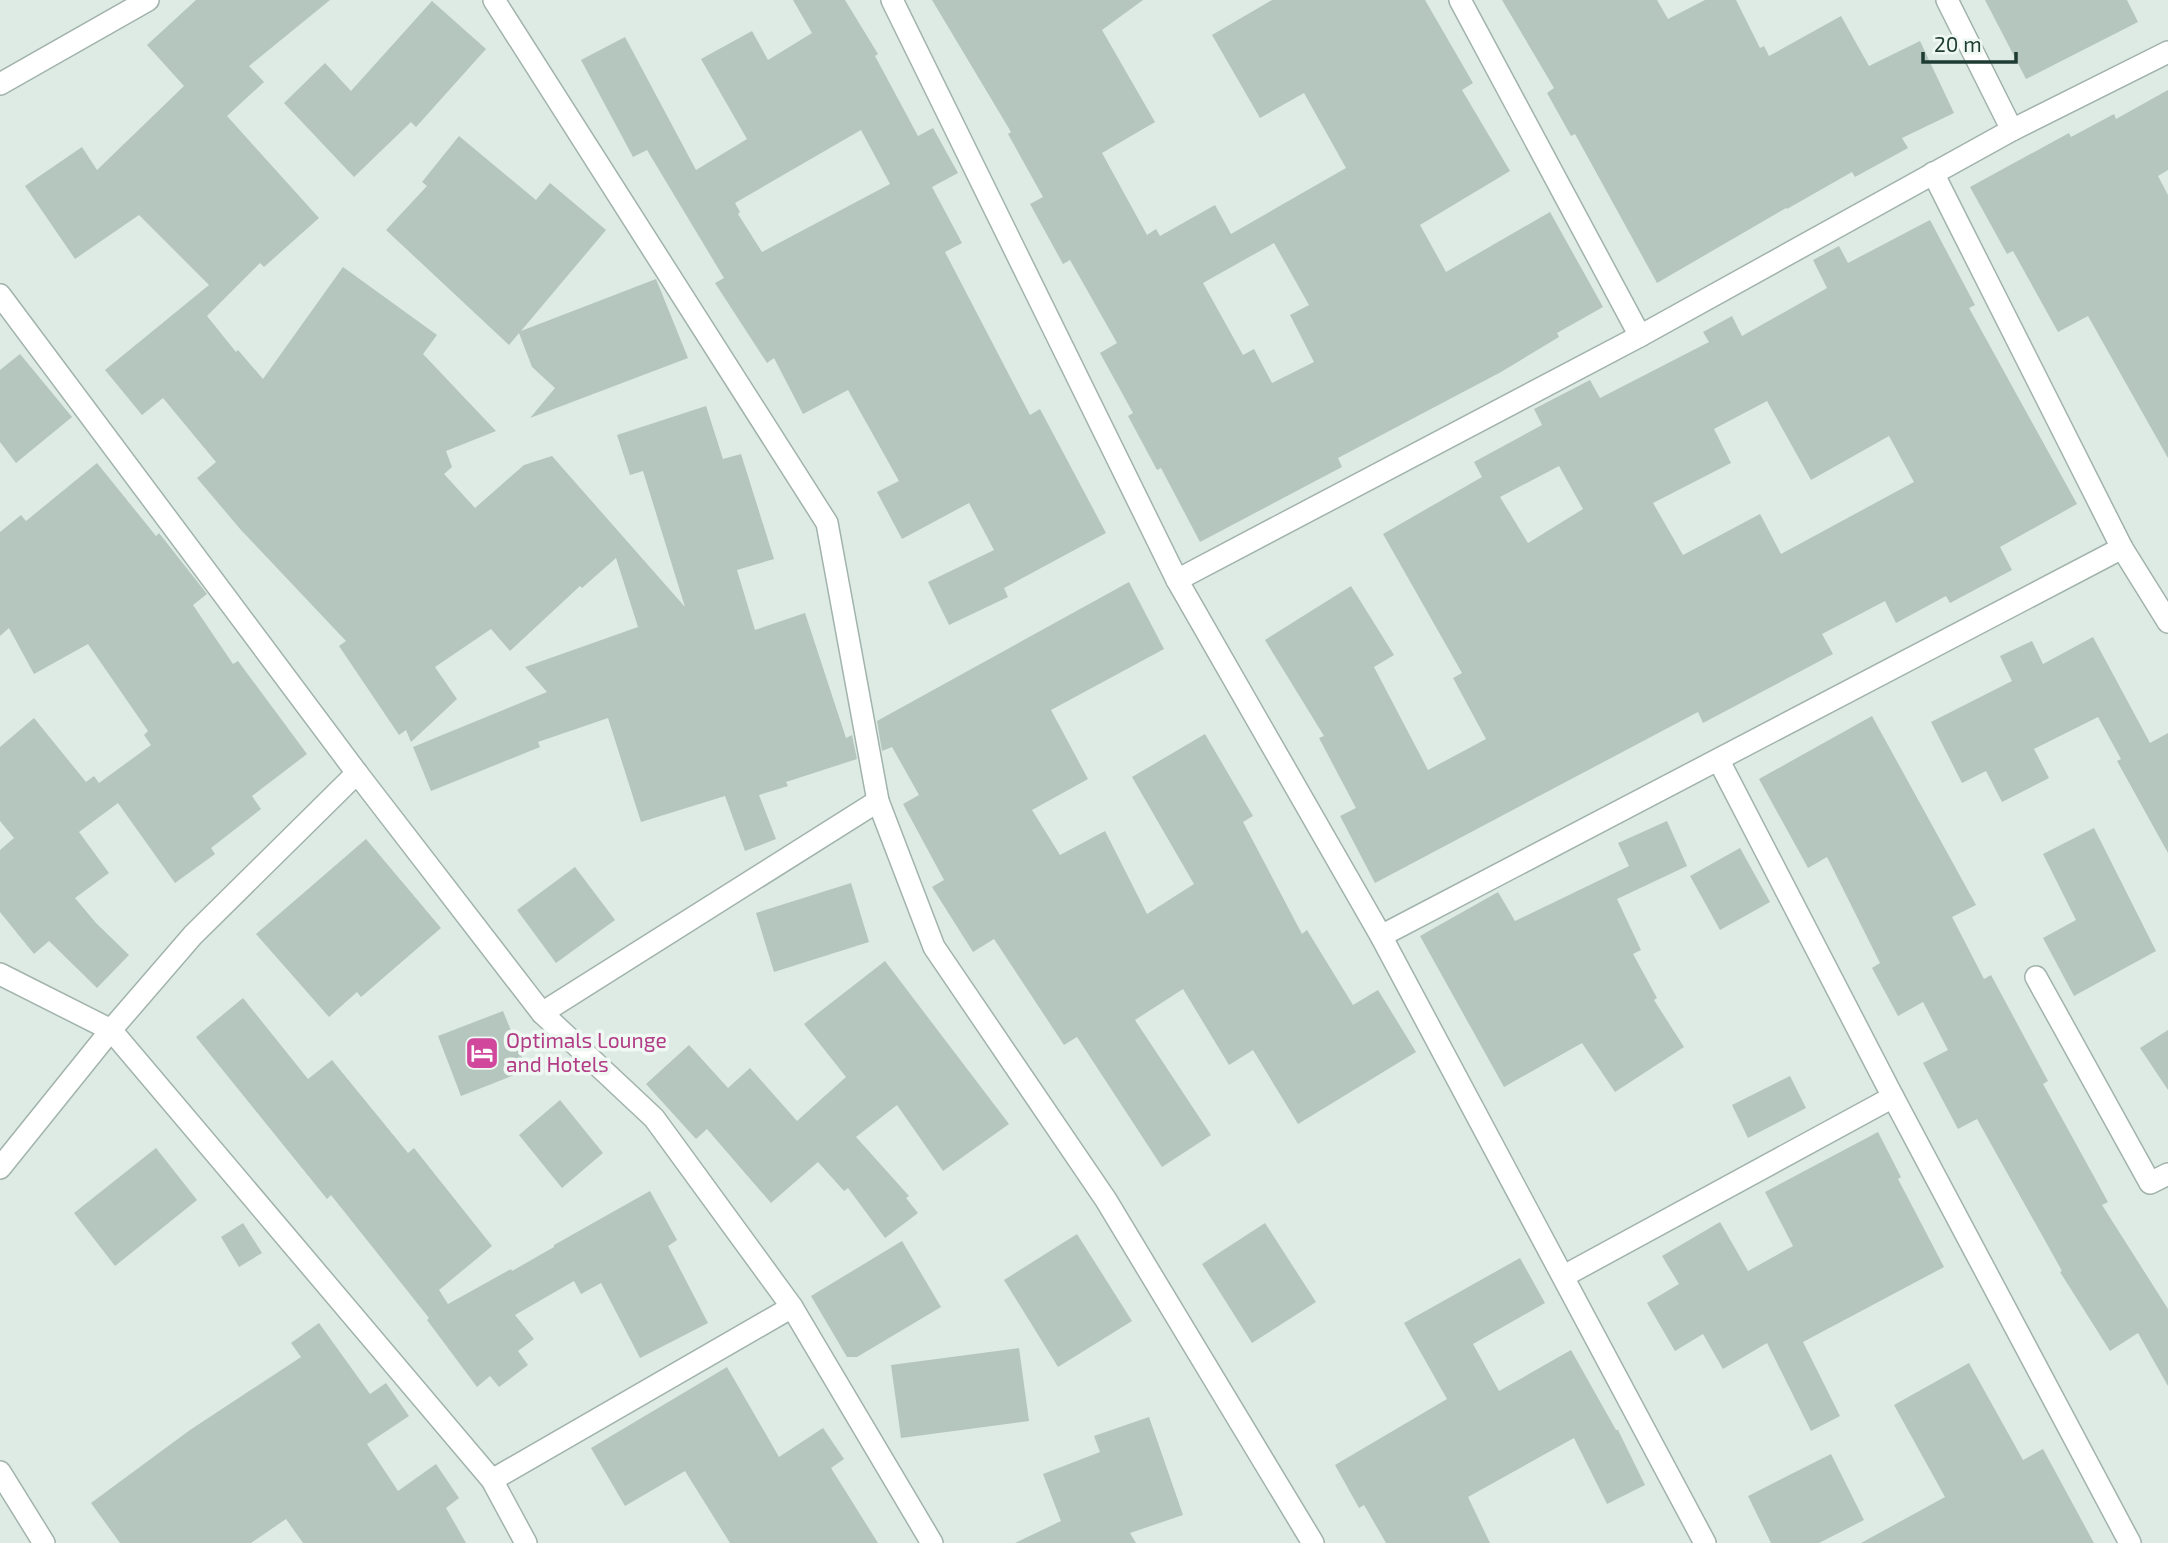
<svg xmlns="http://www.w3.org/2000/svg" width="2168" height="1543" font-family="'Exo 2',sans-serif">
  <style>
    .building { fill: #b4c6be; fill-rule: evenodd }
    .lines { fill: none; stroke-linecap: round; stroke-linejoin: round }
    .minor-casing { stroke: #a1b3ac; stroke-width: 24 }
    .minor { stroke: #fff; stroke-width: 21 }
    .labels { text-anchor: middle; stroke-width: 7; stroke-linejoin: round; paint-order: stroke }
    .hotel-label { font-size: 21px; fill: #b23c85; stroke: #eff8f3; text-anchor: start }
  </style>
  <rect width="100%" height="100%" fill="#deebe5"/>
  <!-- building -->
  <g class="building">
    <path d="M 196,0 L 330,0 L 249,66 L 264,82 L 227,116 L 319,218 L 264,267 L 260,263 L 207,316 L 236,352 L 238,350 L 263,379 L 343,267 L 437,335 L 423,354 L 496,431 L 446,451 L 452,467 L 444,474 L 475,508 L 524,465 L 552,456 L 685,607 L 643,471 L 630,475 L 617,435 L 706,406 L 723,459 L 741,454 L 774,559 L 737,570 L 755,630 L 805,613 L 846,738 L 852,735 L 857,759 L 786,782 L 788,786 L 759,795 L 776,839 L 745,851 L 725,796 L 641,822 L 608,718 L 538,742 L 540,747 L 431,791 L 413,747 L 547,692 L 525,667 L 638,627 L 616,558 L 582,588 L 580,586 L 510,651 L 491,629 L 435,667 L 457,699 L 411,742 L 406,730 L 399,735 L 339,646 L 346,641 L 241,530 L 197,478 L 216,462 L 163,398 L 142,415 L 105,370 L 209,285 L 139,215 L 75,259 L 25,186 L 82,147 L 97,170 L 184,86 L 147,45 Z"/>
    <path d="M 793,0 L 845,0 L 878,54 L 875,56 L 918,136 L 933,128 L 958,173 L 932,187 L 962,243 L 945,252 L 1030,415 L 1040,409 L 1106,533 L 1004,588 L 1008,597 L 949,625 L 928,582 L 994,550 L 969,503 L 902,539 L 877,492 L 899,481 L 848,390 L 803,414 L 774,358 L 767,363 L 715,283 L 724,278 L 647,150 L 633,157 L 581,60 L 625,37 L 696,170 L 747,139 L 701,59 L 752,31 L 768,60 L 812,33 ZM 861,130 L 890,184 L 762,252 L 738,214 L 740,212 L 735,203 Z"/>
    <path d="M 932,0 L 1143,0 L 1102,30 L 1155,122 L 1102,153 L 1147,235 L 1156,229 L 1160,236 L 1215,205 L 1231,234 L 1346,168 L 1304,93 L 1260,118 L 1212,35 L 1272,0 L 1425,0 L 1473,83 L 1462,90 L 1510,171 L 1420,225 L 1446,272 L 1550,212 L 1603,307 L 1557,333 L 1559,337 L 1501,372 L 1338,458 L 1342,467 L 1200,542 L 1161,468 L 1157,470 L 1128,416 L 1133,413 L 1100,353 L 1117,343 L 1070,260 L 1063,264 L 1030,204 L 1043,197 L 1008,134 L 1011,132 ZM 1274,243 L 1309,305 L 1290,315 L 1314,362 L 1272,383 L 1254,349 L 1243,355 L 1203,283 Z"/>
    <path d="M 1502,0 L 1657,0 L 1668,19 L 1705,0 L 1736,0 L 1760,48 L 1764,46 L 1769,56 L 1841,16 L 1869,66 L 1920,41 L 1954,113 L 1902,138 L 1908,148 L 1855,177 L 1852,172 L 1787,209 L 1786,208 L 1657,283 L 1575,134 L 1571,136 L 1547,93 L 1554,88 Z"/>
    <path d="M 1985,0 L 2127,0 L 2138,22 L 2026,79 Z"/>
    <path d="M 432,1 L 486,49 L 416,127 L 411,122 L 354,177 L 284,103 L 325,63 L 351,91 Z"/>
    <path d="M 2168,90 L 2168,170 L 2158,176 L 2168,195 L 2168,458 L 2088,316 L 2058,332 L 2013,251 L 2007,254 L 1970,187 L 2069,133 L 2071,137 L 2114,114 L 2116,119 Z"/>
    <path d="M 459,136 L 536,200 L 550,183 L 606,230 L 521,331 L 656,279 L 688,358 L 530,418 L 555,388 L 532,367 L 519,333 L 509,345 L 386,230 L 427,186 L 422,182 Z"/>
    <path d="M 1930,220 L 1975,305 L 1969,308 L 2077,504 L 2000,547 L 2012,570 L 1950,603 L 1946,596 L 1896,623 L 1885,601 L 1822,634 L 1833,654 L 1703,723 L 1698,712 L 1375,883 L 1340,816 L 1356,808 L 1319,738 L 1324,736 L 1265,640 L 1351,586 L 1394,655 L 1374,667 L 1428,770 L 1486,739 L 1453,678 L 1462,673 L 1383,534 L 1482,477 L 1474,462 L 1542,425 L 1534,409 L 1590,380 L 1600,398 L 1709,342 L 1703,332 L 1732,316 L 1742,336 L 1827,288 L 1813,260 L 1839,246 L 1848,263 ZM 1767,401 L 1811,480 L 1889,436 L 1914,482 L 1781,554 L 1760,514 L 1683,555 L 1653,503 L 1731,463 L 1714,429 ZM 1559,466 L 1583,509 L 1528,543 L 1500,497 Z"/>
    <path d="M 20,354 L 72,417 L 16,463 L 0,442 L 0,370 Z"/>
    <path d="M 97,463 L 156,536 L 159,533 L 207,594 L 193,605 L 233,664 L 238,661 L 307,754 L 252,796 L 261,809 L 211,848 L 215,854 L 175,883 L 118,803 L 79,832 L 109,873 L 75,898 L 96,923 L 129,955 L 97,988 L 49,941 L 34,954 L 0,912 L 0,850 L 14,838 L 0,821 L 0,747 L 34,718 L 86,782 L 94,776 L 99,783 L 151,745 L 144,735 L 148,731 L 88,644 L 34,674 L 9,628 L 0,636 L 0,532 L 21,515 L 26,521 Z"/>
    <path d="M 1129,582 L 1164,649 L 1051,710 L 1088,779 L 1032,810 L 1060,855 L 1105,831 L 1147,914 L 1194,884 L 1132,777 L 1205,734 L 1253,816 L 1243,822 L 1302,934 L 1307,930 L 1353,1005 L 1378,990 L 1416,1052 L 1298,1124 L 1253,1050 L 1229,1065 L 1183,989 L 1135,1020 L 1211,1135 L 1162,1167 L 1077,1037 L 1064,1045 L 994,939 L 973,952 L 932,887 L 944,880 L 903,804 L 919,795 L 892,747 L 882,751 L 877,721 Z"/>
    <path d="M 2093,637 L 2150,743 L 2168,733 L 2168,853 L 2117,761 L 2121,759 L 2098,717 L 2034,749 L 2049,778 L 2002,802 L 1986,771 L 1962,783 L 1931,722 L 2012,681 L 2000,656 L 2032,641 L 2043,664 Z"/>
    <path d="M 1872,716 L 1976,905 L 1952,917 L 1984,979 L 1991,975 L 2048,1081 L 2043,1084 L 2108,1202 L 2102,1205 L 2168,1309 L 2168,1386 L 2138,1333 L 2110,1351 L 2060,1272 L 2062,1271 L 1977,1119 L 1958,1129 L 1923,1063 L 1948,1050 L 1923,1002 L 1898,1016 L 1872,968 L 1880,963 L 1827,857 L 1808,868 L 1759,779 Z"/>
    <path d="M 1667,821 L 1687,866 L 1617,899 L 1641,950 L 1633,954 L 1657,998 L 1654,1000 L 1684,1047 L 1615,1092 L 1582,1043 L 1504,1087 L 1420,936 L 1498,892 L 1515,921 L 1629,866 L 1618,843 Z"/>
    <path d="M 2094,828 L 2156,951 L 2074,996 L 2043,938 L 2076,920 L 2043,854 Z"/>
    <path d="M 366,839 L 441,928 L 361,997 L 357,992 L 329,1017 L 256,934 Z"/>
    <path d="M 1740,848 L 1770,902 L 1720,930 L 1690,876 Z"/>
    <path d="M 575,867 L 615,920 L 556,963 L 517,910 Z"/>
    <path d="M 851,883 L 869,942 L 774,972 L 756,913 Z"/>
    <path d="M 885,961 L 1009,1124 L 943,1171 L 897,1105 L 856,1137 L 909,1196 L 906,1198 L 918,1213 L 885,1238 L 848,1188 L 844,1191 L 818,1162 L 771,1203 L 707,1129 L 696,1139 L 646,1084 L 689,1045 L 728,1088 L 750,1068 L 797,1121 L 846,1077 L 804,1024 Z"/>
    <path d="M 243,998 L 308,1079 L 332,1060 L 408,1153 L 414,1148 L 492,1246 L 439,1290 L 448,1304 L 511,1269 L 512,1271 L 554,1247 L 554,1245 L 650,1191 L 677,1240 L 668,1246 L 708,1323 L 640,1358 L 601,1283 L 581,1294 L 574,1281 L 515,1315 L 534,1339 L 518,1351 L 528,1365 L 499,1387 L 490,1376 L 477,1387 L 427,1320 L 429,1318 L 331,1195 L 327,1199 L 196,1037 Z"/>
    <path d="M 503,1011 L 527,1070 L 461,1096 L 438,1036 Z"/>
    <path d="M 2168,1030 L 2168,1090 L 2140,1048 Z"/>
    <path d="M 1790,1076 L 1806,1108 L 1748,1138 L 1732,1105 Z"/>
    <path d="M 560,1100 L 603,1153 L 562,1188 L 519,1135 Z"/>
    <path d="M 1878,1132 L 1901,1177 L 1898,1179 L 1944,1267 L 1803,1342 L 1840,1416 L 1811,1431 L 1767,1343 L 1723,1369 L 1703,1334 L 1675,1351 L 1647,1303 L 1679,1284 L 1662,1256 L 1720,1222 L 1748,1271 L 1793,1246 L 1765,1192 Z"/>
    <path d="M 156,1148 L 197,1200 L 115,1266 L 74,1213 Z"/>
    <path d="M 243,1223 L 262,1253 L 239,1267 L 221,1237 Z"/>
    <path d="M 1265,1223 L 1316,1302 L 1252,1343 L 1202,1264 Z"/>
    <path d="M 1077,1234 L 1132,1321 L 1058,1367 L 1004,1280 Z"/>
    <path d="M 902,1241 L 941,1307 L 857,1357 L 847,1357 L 811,1296 Z"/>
    <path d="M 1520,1258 L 1545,1303 L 1473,1344 L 1499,1391 L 1571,1350 L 1616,1430 L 1618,1430 L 1645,1485 L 1607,1504 L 1574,1438 L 1468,1497 L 1490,1543 L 1386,1543 L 1364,1505 L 1359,1508 L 1335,1465 L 1447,1399 L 1404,1323 Z"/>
    <path d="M 319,1323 L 370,1394 L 386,1383 L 409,1416 L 367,1444 L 398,1491 L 436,1464 L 459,1498 L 446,1508 L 466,1543 L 303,1543 L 286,1519 L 251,1543 L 120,1543 L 91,1503 L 190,1430 L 301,1357 L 291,1343 Z"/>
    <path d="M 1019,1348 L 1029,1421 L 901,1438 L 891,1365 Z"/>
    <path d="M 1969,1363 L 2023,1460 L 2043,1449 L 2094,1543 L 1861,1543 L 1945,1497 L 1894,1405 Z"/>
    <path d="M 727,1367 L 779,1457 L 823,1428 L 844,1459 L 831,1468 L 878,1543 L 730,1543 L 685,1471 L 625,1506 L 591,1448 Z"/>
    <path d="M 1149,1417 L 1183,1515 L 1130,1533 L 1136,1543 L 1015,1543 L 1061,1521 L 1043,1474 L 1100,1452 L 1094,1436 Z"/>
    <path d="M 1831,1454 L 1864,1520 L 1819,1543 L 1771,1543 L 1748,1496 Z"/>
  </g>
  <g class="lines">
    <!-- minor casing -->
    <g class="minor-casing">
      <g id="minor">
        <path d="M 494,0 L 827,523 L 878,801 L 934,947 L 1106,1200 L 1313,1543"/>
        <path d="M 892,0 L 1177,580 L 1381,936 L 1705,1543"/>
        <path d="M 1460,0 L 1640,336"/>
        <path d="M 1947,0 L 2012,130"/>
        <path d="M 0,84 L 148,0"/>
        <path d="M 1933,173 L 2122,548 L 2168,622"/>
        <path d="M 0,295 L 357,773 L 193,935 L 111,1030 L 0,1168"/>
        <path d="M 1177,580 L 1640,336 L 2012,130 L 2168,52"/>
        <path d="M 1719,761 L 1893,1097 L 2130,1543"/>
        <path d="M 357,773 L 542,1013 L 654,1118 L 792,1307 L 932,1543"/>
        <path d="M 1381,936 L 2122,548"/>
        <path d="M 0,974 L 111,1030 L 492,1480 L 526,1543"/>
        <path d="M 2036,977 L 2150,1183 L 2168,1174"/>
        <path d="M 542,1013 L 878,801"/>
        <path d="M 1564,1276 L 1893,1097"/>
        <path d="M 0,1472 L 44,1543"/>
        <path d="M 492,1480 L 792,1307"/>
      </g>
    </g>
    <!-- minor -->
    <use href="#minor" class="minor"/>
  </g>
  <!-- icons -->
  <defs>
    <g id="hotel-square" transform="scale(1.75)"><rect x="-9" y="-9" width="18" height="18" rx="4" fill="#d1479c" stroke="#eff8f3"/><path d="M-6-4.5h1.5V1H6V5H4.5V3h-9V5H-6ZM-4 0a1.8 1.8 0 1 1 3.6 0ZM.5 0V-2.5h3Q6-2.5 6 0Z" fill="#fff"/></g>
  </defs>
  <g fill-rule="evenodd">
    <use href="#hotel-square" x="482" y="1053"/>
  </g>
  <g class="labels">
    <!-- hotel labels -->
    <g class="hotel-label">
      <text x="506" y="1048">Optimals Lounge<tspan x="506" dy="24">and Hotels</tspan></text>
    </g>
  </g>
  <!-- scale -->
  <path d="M1923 52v10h93v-10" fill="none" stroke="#1e3c33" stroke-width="3.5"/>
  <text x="1934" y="52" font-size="21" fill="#1e3c33" stroke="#eff8f3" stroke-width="5" paint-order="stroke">20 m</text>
</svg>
